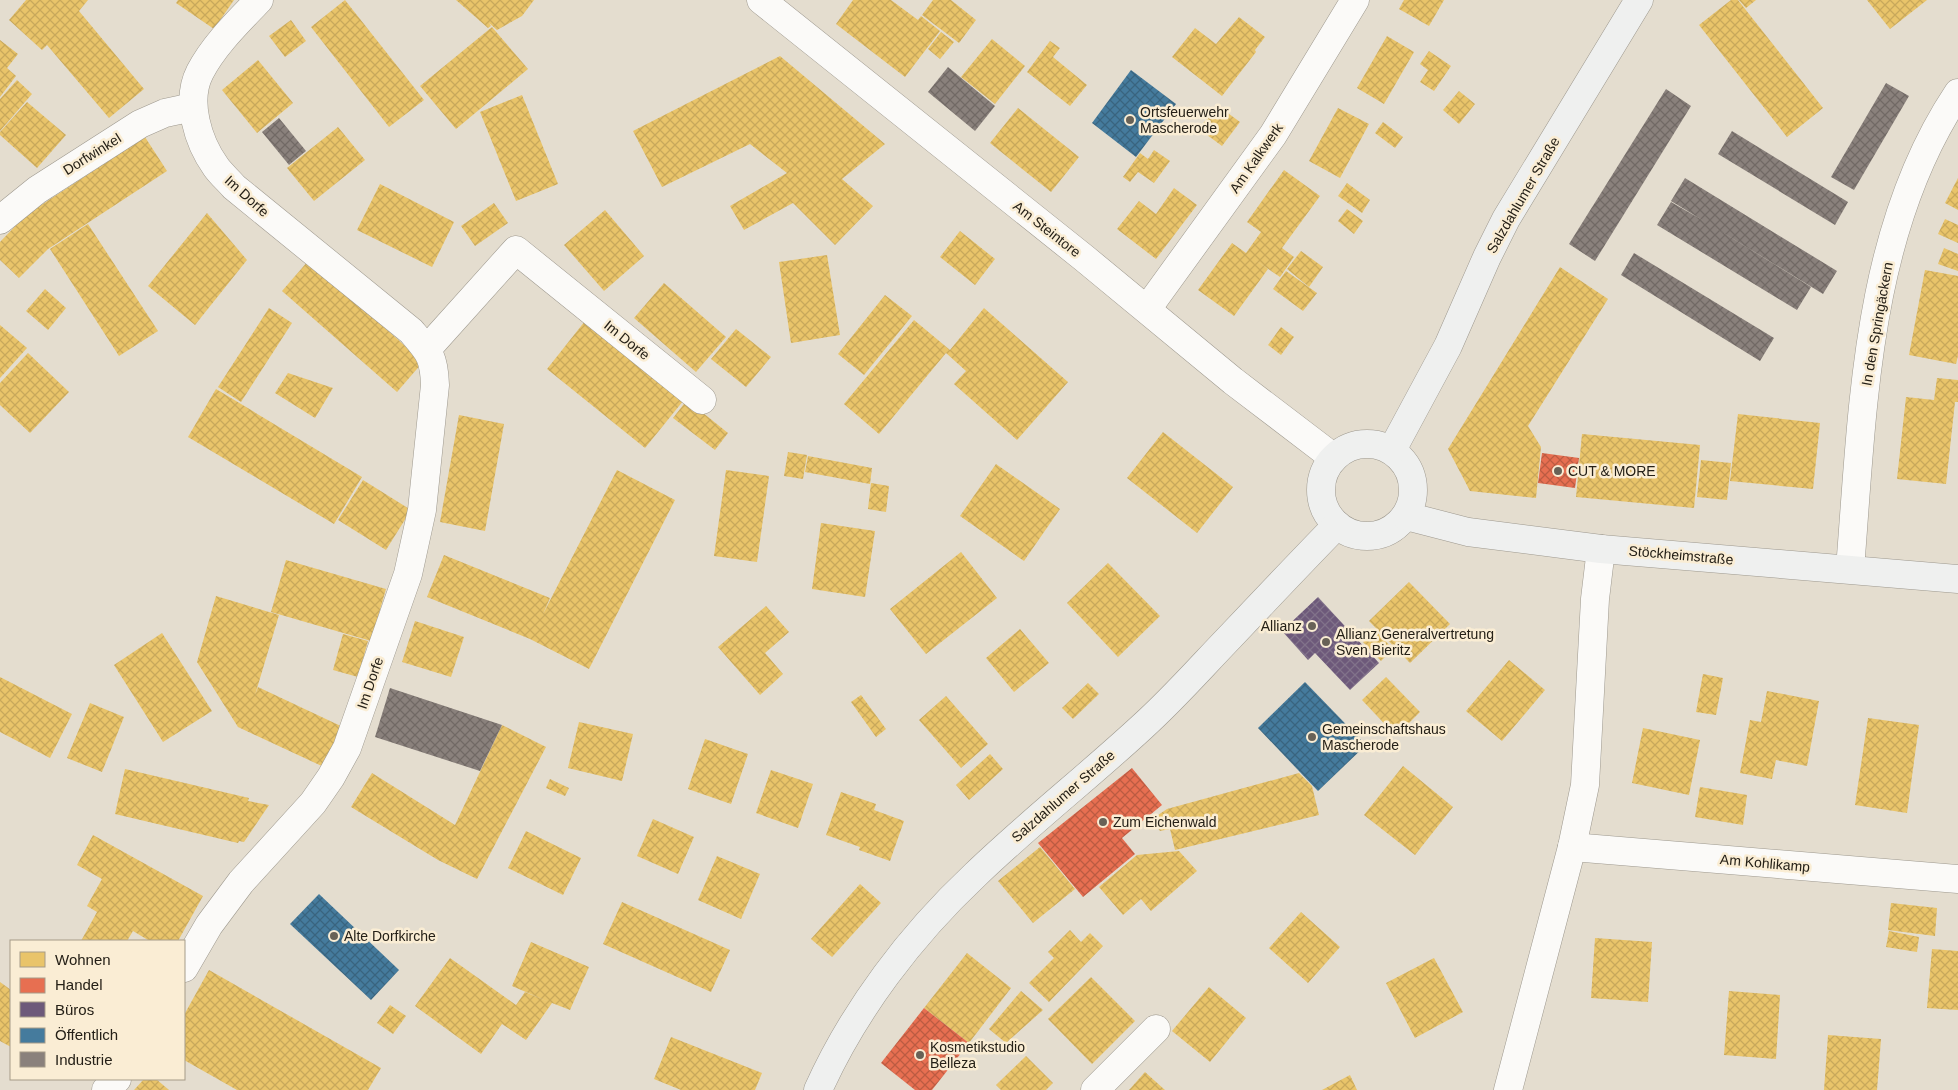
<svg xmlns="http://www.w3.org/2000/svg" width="1958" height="1090" font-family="Arial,sans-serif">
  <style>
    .homes { fill: url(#homes-cross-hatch) }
    .shops { fill: url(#shops-cross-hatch) }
    .offices { fill: url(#offices-cross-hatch) }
    .public { fill: url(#public-cross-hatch) }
    .industry { fill: url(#industry-cross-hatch) }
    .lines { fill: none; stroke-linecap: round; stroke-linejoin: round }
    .minor-casing { stroke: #9d988e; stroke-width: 29 }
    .tertiary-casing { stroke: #9d988e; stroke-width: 29 }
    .secondary-casing { stroke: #9d988e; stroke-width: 29 }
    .minor { stroke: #fbfaf8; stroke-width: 28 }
    .tertiary { stroke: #fbfaf8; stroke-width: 28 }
    .secondary { stroke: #eff0ef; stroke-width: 28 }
    .poi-dot { fill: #686257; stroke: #faedd4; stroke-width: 2 }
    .labels { text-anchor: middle; stroke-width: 5; stroke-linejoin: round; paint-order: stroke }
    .poi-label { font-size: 14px; fill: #252017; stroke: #faedd4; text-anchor: start }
    .street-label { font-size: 14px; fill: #252017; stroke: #faedd4 }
  </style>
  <defs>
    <pattern id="homes-cross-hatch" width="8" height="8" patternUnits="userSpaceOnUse" patternTransform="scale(1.25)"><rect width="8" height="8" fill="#e9c46a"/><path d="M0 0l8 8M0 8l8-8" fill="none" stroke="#c8a85b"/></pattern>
    <pattern id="shops-cross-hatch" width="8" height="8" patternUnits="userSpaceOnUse" patternTransform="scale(1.25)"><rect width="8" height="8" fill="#e76f51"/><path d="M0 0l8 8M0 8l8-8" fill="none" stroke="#bb5b42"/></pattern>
    <pattern id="offices-cross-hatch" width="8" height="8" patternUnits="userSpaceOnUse" patternTransform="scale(1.25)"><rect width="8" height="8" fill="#6d597a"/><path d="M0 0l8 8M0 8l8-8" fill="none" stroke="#81728a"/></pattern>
    <pattern id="public-cross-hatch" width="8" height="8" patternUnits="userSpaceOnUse" patternTransform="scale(1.25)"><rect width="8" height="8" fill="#457b9d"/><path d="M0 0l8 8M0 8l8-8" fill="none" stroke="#39647f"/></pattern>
    <pattern id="industry-cross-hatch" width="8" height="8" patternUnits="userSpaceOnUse" patternTransform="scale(1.25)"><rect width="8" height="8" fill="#8a817c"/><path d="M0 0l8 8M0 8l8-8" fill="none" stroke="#716965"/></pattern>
  </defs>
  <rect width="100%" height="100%" fill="#e4ddcf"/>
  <!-- homes -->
  <g class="homes">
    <path d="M 26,0 L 88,0 L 79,11 L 144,89 L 109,118 L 47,45 L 42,50 L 9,20 Z"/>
    <path d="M 178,0 L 234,0 L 214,29 L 176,3 Z"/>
    <path d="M 345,0 L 424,100 L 389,127 L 311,27 Z"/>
    <path d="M 456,0 L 534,0 L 522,16 L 497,30 L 489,23 L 491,26 L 488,28 Z"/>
    <path d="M 853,0 L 891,0 L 918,20 L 921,16 L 940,31 L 905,77 L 836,24 Z"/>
    <path d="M 933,0 L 951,0 L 976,20 L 959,43 L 922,15 Z"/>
    <path d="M 1404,0 L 1444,0 L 1429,26 L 1399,9 Z"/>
    <path d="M 1731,0 L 1738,0 L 1823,108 L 1787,137 L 1699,25 Z"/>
    <path d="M 1739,0 L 1756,0 L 1746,8 Z"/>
    <path d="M 1867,0 L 1927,0 L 1890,29 Z"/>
    <path d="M 1239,17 L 1265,37 L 1255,50 L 1256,52 L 1222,96 L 1172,57 L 1195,28 L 1216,44 Z"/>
    <path d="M 291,20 L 306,41 L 285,57 L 269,36 Z"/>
    <path d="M 492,27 L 528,69 L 456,129 L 420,86 Z"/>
    <path d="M 941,32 L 954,42 L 940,59 L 928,49 Z"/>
    <path d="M 1387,36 L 1414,52 L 1384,104 L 1357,88 Z"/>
    <path d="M 992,39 L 1025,66 L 995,104 L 961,77 Z"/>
    <path d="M 0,40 L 18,54 L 7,68 L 16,76 L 0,97 Z"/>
    <path d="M 1050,41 L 1060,48 L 1053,57 L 1087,85 L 1070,106 L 1027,72 Z"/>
    <path d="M 1429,51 L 1451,66 L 1434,91 L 1420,82 L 1428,70 L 1420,64 Z"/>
    <path d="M 780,56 L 885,144 L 842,179 L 873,206 L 835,245 L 793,203 L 744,230 L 730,206 L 787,173 L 750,144 L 662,187 L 633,131 Z"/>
    <path d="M 258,60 L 293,103 L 257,133 L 222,90 Z"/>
    <path d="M 17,80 L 32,94 L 0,131 L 0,99 Z"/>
    <path d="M 1459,91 L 1475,104 L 1459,124 L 1443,110 Z"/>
    <path d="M 522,95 L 558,184 L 516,201 L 480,112 Z"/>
    <path d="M 27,102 L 66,135 L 37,168 L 0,135 L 0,132 Z"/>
    <path d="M 1217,105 L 1240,122 L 1222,146 L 1199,129 Z"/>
    <path d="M 1018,108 L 1079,157 L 1051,192 L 990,143 Z"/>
    <path d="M 1338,108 L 1369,124 L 1340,178 L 1309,161 Z"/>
    <path d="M 1383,122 L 1403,137 L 1395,148 L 1375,133 Z"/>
    <path d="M 338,127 L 365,160 L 314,201 L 287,168 Z"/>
    <path d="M 145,137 L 167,171 L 48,249 L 19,278 L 0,260 L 0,242 L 26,215 Z"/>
    <path d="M 1154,150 L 1170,161 L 1154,183 L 1138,172 L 1130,182 L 1123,177 L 1140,153 L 1148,159 Z"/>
    <path d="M 1284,170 L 1320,196 L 1282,248 L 1294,257 L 1280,277 L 1252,258 L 1268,269 L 1234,316 L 1198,290 L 1232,243 L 1246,253 L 1261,232 L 1247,222 Z"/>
    <path d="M 1958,178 L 1958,210 L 1945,203 Z"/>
    <path d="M 1347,183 L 1370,200 L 1362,213 L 1338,196 Z"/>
    <path d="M 380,184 L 454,222 L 432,267 L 357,230 Z"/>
    <path d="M 1174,188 L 1197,205 L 1156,259 L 1117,229 L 1139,201 L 1156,214 Z"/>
    <path d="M 494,203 L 508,223 L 475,246 L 461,226 Z"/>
    <path d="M 1347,209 L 1363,221 L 1354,234 L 1338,221 Z"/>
    <path d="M 605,210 L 644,256 L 604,291 L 564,245 Z"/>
    <path d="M 207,213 L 247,260 L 195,325 L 148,286 Z"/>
    <path d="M 1945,219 L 1958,225 L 1958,243 L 1938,234 Z"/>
    <path d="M 88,224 L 158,331 L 119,356 L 50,249 Z"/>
    <path d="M 960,231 L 995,259 L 975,285 L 940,257 Z"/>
    <path d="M 1944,248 L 1958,254 L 1958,271 L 1938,264 Z"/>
    <path d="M 1301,251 L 1323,267 L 1309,287 L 1287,269 Z"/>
    <path d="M 827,255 L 840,335 L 791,343 L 779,262 Z"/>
    <path d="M 309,260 L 423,362 L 397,392 L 282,291 Z"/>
    <path d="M 1560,267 L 1608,299 L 1528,426 L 1541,447 L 1536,498 L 1470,491 L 1448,449 Z"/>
    <path d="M 1925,270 L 1958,276 L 1958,356 L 1956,364 L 1909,355 Z"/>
    <path d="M 1286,271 L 1317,293 L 1303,311 L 1273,289 Z"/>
    <path d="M 664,283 L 726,337 L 696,372 L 634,318 Z"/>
    <path d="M 45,289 L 66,308 L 48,330 L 26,311 Z"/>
    <path d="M 885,295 L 912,316 L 864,375 L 838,354 Z"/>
    <path d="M 269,308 L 292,323 L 241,402 L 218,387 Z"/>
    <path d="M 984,308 L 1068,382 L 1017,440 L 954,384 L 966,371 L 946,353 L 879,434 L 844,404 L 914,320 L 950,350 Z"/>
    <path d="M 589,316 L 688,395 L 645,448 L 547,369 Z"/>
    <path d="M 0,325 L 27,348 L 0,378 Z"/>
    <path d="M 1281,327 L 1294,337 L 1281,355 L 1268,345 Z"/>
    <path d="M 736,329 L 771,357 L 746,387 L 711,359 Z"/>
    <path d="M 28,353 L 69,392 L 30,433 L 0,405 L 0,383 Z"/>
    <path d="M 288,373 L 333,388 L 315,418 L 275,393 Z"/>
    <path d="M 1937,378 L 1958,380 L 1958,402 L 1955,402 L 1946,484 L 1897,479 L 1906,397 L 1934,400 Z"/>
    <path d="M 216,389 L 362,477 L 334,524 L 188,437 Z"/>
    <path d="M 687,400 L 728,433 L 715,450 L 673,418 Z"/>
    <path d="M 1738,414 L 1820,423 L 1813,489 L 1730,481 Z"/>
    <path d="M 459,415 L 504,424 L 485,531 L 440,522 Z"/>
    <path d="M 1163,432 L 1233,487 L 1197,533 L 1127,478 Z"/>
    <path d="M 1582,434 L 1700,445 L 1694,508 L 1576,497 Z"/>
    <path d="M 788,452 L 807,455 L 803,479 L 784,476 Z"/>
    <path d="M 808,456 L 872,468 L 870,484 L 805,472 Z"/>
    <path d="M 1701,460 L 1731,463 L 1727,500 L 1697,497 Z"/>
    <path d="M 996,464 L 1060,509 L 1024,561 L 960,516 Z"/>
    <path d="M 617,470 L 675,500 L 589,669 L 530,639 L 427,597 L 444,555 L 550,598 L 543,614 Z"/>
    <path d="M 726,470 L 769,476 L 757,562 L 714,556 Z"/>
    <path d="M 363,480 L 411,510 L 386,550 L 338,520 Z"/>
    <path d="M 871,483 L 889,486 L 886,512 L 868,509 Z"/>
    <path d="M 821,523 L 875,531 L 865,597 L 812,589 Z"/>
    <path d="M 961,552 L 997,598 L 926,654 L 890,609 Z"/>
    <path d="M 286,560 L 386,589 L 371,641 L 271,612 Z"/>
    <path d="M 1108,563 L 1160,616 L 1118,657 L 1067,603 Z"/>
    <path d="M 1409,582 L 1450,624 L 1410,663 L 1369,621 Z"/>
    <path d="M 216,596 L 279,615 L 255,695 L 258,687 L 345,728 L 326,768 L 238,727 L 197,662 Z"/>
    <path d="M 766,606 L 789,632 L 765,653 L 783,674 L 760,695 L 718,647 Z"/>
    <path d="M 415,621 L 464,637 L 451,677 L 402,662 Z"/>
    <path d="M 1020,629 L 1049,663 L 1014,692 L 986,658 Z"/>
    <path d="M 1375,630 L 1393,649 L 1381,661 L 1363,642 Z"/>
    <path d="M 162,633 L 212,711 L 163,742 L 114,665 Z"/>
    <path d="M 343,634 L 368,641 L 358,677 L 333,670 Z"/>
    <path d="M 1509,660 L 1545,690 L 1502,741 L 1466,711 Z"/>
    <path d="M 1703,674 L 1723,678 L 1716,715 L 1696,712 Z"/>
    <path d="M 0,677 L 72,714 L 50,758 L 0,732 Z"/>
    <path d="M 1386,677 L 1420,712 L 1396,736 L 1362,700 Z"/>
    <path d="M 1088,683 L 1099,694 L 1073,719 L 1062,708 Z"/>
    <path d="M 1767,691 L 1819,701 L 1807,766 L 1776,760 L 1772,779 L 1740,773 L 1750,720 L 1761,722 Z"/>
    <path d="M 861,695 L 886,729 L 876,737 L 851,702 Z"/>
    <path d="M 946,696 L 988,744 L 961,768 L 919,720 Z"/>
    <path d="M 90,703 L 124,717 L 102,772 L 67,758 Z"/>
    <path d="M 1868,718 L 1919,725 L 1907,813 L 1855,805 Z"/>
    <path d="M 579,722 L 633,734 L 622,781 L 568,768 Z"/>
    <path d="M 502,725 L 546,747 L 477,879 L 438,860 L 351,807 L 372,773 L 455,825 Z"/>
    <path d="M 1643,728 L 1700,740 L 1689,795 L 1632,783 Z"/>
    <path d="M 705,739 L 748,754 L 731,804 L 688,789 Z"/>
    <path d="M 990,754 L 1003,769 L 969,800 L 956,785 Z"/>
    <path d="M 1403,766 L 1453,807 L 1415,855 L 1364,815 Z"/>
    <path d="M 125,769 L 249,798 L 248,801 L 269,805 L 244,842 L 239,841 L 238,843 L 115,814 Z"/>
    <path d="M 771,770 L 813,784 L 798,828 L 756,813 Z"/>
    <path d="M 1299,773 L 1312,786 L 1319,815 L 1175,850 L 1170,829 L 1160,831 L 1152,819 L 1167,809 Z"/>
    <path d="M 550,779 L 569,788 L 565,796 L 546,788 Z"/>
    <path d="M 1700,787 L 1747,795 L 1743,825 L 1695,817 Z"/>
    <path d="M 841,792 L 876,804 L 874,810 L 904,821 L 890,861 L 859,850 L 860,847 L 826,835 Z"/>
    <path d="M 653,819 L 694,837 L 678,874 L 637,856 Z"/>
    <path d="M 526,831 L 581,858 L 563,895 L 508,868 Z"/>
    <path d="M 93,835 L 203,896 L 178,941 L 147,941 L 148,940 L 133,931 L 127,941 L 81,941 L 97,912 L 87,906 L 102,879 L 77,865 Z"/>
    <path d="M 1040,847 L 1075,889 L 1033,923 L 998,881 Z"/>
    <path d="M 1179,851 L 1197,871 L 1151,911 L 1141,899 L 1123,915 L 1099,887 L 1137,855 Z"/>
    <path d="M 717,856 L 760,874 L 741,919 L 698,900 Z"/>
    <path d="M 860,884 L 881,903 L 832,957 L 811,939 Z"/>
    <path d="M 622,902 L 730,950 L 711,992 L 603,944 Z"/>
    <path d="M 1891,903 L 1937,908 L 1935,936 L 1888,930 Z"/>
    <path d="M 1301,912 L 1340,947 L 1308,983 L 1269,948 Z"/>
    <path d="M 1070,930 L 1081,942 L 1090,933 L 1103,946 L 1049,1002 L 1029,983 L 1054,958 L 1048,952 Z"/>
    <path d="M 1889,931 L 1919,937 L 1917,952 L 1886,947 Z"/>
    <path d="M 1595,938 L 1652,942 L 1648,1002 L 1591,998 Z"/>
    <path d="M 531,942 L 589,967 L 570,1010 L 552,1003 L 526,1040 L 502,1024 L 481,1054 L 415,1006 L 450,958 L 516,1005 L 525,992 L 549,1002 L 512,986 Z"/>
    <path d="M 1932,949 L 1958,951 L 1958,1010 L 1927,1008 Z"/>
    <path d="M 967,953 L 1011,988 L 969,1043 L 924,1008 Z"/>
    <path d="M 1434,958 L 1463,1012 L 1415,1038 L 1386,983 Z"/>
    <path d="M 209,970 L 381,1068 L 368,1090 L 237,1090 L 184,1060 L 184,1015 Z"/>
    <path d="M 1091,977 L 1135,1021 L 1092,1064 L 1048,1019 Z"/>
    <path d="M 0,982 L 11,990 L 11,1047 L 0,1041 Z"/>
    <path d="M 1209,987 L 1246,1018 L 1210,1062 L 1172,1031 Z"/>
    <path d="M 1021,991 L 1043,1010 L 1006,1043 L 989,1029 Z"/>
    <path d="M 1729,991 L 1780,995 L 1776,1059 L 1724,1055 Z"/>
    <path d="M 390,1005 L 406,1016 L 393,1034 L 377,1023 Z"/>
    <path d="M 1828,1035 L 1881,1039 L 1877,1090 L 1824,1090 Z"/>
    <path d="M 671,1037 L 762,1073 L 755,1090 L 681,1090 L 654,1079 Z"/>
    <path d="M 1026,1056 L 1053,1083 L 1046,1090 L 1001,1090 L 996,1085 Z"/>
    <path d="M 1145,1072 L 1165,1090 L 1129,1090 Z"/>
    <path d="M 1350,1075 L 1357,1090 L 1322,1090 Z"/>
    <path d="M 144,1079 L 156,1079 L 169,1090 L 134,1090 Z"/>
  </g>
  <!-- shops -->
  <g class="shops">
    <path d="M 1542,453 L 1579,458 L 1575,488 L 1538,483 Z"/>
    <path d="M 1132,768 L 1162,805 L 1122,838 L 1135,854 L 1083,897 L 1038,843 Z"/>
    <path d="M 924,1008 L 969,1043 L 932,1090 L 915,1090 L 881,1063 Z"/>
  </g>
  <!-- offices -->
  <path class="offices" d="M 1318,597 L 1379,663 L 1350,690 L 1315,653 L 1308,660 L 1282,631 Z"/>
  <!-- public -->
  <g class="public">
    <path d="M 1131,70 L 1176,104 L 1136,157 L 1092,123 Z"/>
    <path d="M 1305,682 L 1366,745 L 1318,791 L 1258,728 Z"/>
    <path d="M 319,894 L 399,970 L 371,1000 L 290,924 Z"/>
  </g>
  <!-- industry -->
  <g class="industry">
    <path d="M 948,67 L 995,106 L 975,131 L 928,92 Z"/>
    <path d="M 1886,83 L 1909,96 L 1854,190 L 1831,177 Z"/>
    <path d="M 1666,89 L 1691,106 L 1595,261 L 1569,244 Z"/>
    <path d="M 279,118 L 306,151 L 289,165 L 262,132 Z"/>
    <path d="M 1732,131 L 1848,202 L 1835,225 L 1718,154 Z"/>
    <path d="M 1685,178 L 1837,271 L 1823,294 L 1709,224 L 1811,287 L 1797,310 L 1657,225 L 1671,202 L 1704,221 L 1671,201 Z"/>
    <path d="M 1634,253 L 1774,338 L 1760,361 L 1621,275 Z"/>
    <path d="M 390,688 L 502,725 L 480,771 L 375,737 Z"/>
  </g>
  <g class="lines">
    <!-- minor casing -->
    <g class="minor-casing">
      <g id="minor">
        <path d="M 0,220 L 37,190 L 140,124 L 165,113 L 193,107"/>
        <path d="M 1147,309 L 1273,135 L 1355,0"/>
        <path d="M 427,349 L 516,250 L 702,400"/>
        <path d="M 1850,569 C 1863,409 1865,232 1958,93"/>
        <path d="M 1572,847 L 1958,879"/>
        <path d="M 184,968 L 209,925 L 241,882 L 313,803 L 331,777 L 347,748 L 408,574 L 422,510 L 435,385 C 434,356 429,352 411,331 L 234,187 C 228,180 221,174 216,167 C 198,142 185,101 200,72 C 214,45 238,22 259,0"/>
        <path d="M 106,1090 L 117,1079"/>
        <path d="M 1095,1090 L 1156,1029"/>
        <path d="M 1508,1090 L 1572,847 L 1585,785 L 1595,599 L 1601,549"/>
      </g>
    </g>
    <!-- tertiary casing -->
    <g class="tertiary-casing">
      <path id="tertiary" d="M 761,0 L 1084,258 L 1233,381 L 1334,458"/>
    </g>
    <!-- secondary casing -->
    <g class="secondary-casing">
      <g id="secondary">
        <circle cx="1367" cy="490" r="46"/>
        <path d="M 1392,450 L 1448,346 L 1487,257 L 1506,219 L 1639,0"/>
        <path d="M 1406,516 L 1468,532 L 1601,549 L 1958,579"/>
        <path d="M 818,1090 C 854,1010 911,935 975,875 C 1029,823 1088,777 1143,726 C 1174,698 1201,667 1230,637 C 1265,600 1301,562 1337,525"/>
      </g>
    </g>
    <!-- minor -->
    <use href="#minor" class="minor"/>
    <!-- tertiary -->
    <use href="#tertiary" class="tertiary"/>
    <!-- secondary -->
    <use href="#secondary" class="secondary"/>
  </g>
  <!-- markers -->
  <g class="poi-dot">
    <circle cx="1130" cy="120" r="5"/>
    <circle cx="1558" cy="471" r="5"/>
    <circle cx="1312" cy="626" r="5"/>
    <circle cx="1326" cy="642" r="5"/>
    <circle cx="1312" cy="737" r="5"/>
    <circle cx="1103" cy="822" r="5"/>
    <circle cx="334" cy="936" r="5"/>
    <circle cx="920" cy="1055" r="5"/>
  </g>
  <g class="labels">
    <!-- poi labels -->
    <g class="poi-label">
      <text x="1140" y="117">Ortsfeuerwehr<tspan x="1140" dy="16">Mascherode</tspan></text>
      <text x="1568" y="476">CUT &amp; MORE</text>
      <text x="1302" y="631" text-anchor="end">Allianz</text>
      <text x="1336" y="639">Allianz Generalvertretung<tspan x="1336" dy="16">Sven Bieritz</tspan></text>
      <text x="1322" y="734">Gemeinschaftshaus<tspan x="1322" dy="16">Mascherode</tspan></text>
      <text x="1113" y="827">Zum Eichenwald</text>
      <text x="344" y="941">Alte Dorfkirche</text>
      <text x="930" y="1052">Kosmetikstudio<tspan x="930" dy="16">Belleza</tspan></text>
    </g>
    <!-- street labels -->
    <g class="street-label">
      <text transform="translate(92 154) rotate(-32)" y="5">Dorfwinkel</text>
      <text transform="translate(1256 158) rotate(-55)" y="5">Am Kalkwerk</text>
      <text transform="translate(1523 195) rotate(-60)" y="5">Salzdahlumer Straße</text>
      <text transform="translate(247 196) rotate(42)" y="5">Im Dorfe</text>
      <text transform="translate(1047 229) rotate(38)" y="5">Am Steintore</text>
      <text transform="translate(1877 324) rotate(-80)" y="5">In den Springäckern</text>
      <text transform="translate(627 340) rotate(39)" y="5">Im Dorfe</text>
      <text transform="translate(1681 555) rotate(5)" y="5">Stöckheimstraße</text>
      <text transform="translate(370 683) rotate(-71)" y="5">Im Dorfe</text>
      <text transform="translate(1063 796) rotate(-41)" y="5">Salzdahlumer Straße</text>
      <text transform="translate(1765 863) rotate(5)" y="5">Am Kohlikamp</text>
    </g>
  </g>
  <!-- legend -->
  <rect x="10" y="940" width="175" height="140" fill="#faedd4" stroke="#a59b88"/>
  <rect x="20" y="952" width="25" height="15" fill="#e9c46a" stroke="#a59b88"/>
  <text x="55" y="965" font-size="15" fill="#252017">Wohnen</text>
  <rect x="20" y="978" width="25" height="15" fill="#e76f51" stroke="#a59b88"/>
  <text x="55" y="990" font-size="15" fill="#252017">Handel</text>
  <rect x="20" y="1002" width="25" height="15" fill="#6d597a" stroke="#a59b88"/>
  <text x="55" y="1015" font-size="15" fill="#252017">Büros</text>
  <rect x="20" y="1028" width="25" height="15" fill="#457b9d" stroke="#a59b88"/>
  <text x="55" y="1040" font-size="15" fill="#252017">Öffentlich</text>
  <rect x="20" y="1052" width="25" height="15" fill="#8a817c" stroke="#a59b88"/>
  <text x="55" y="1065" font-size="15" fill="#252017">Industrie</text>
</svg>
